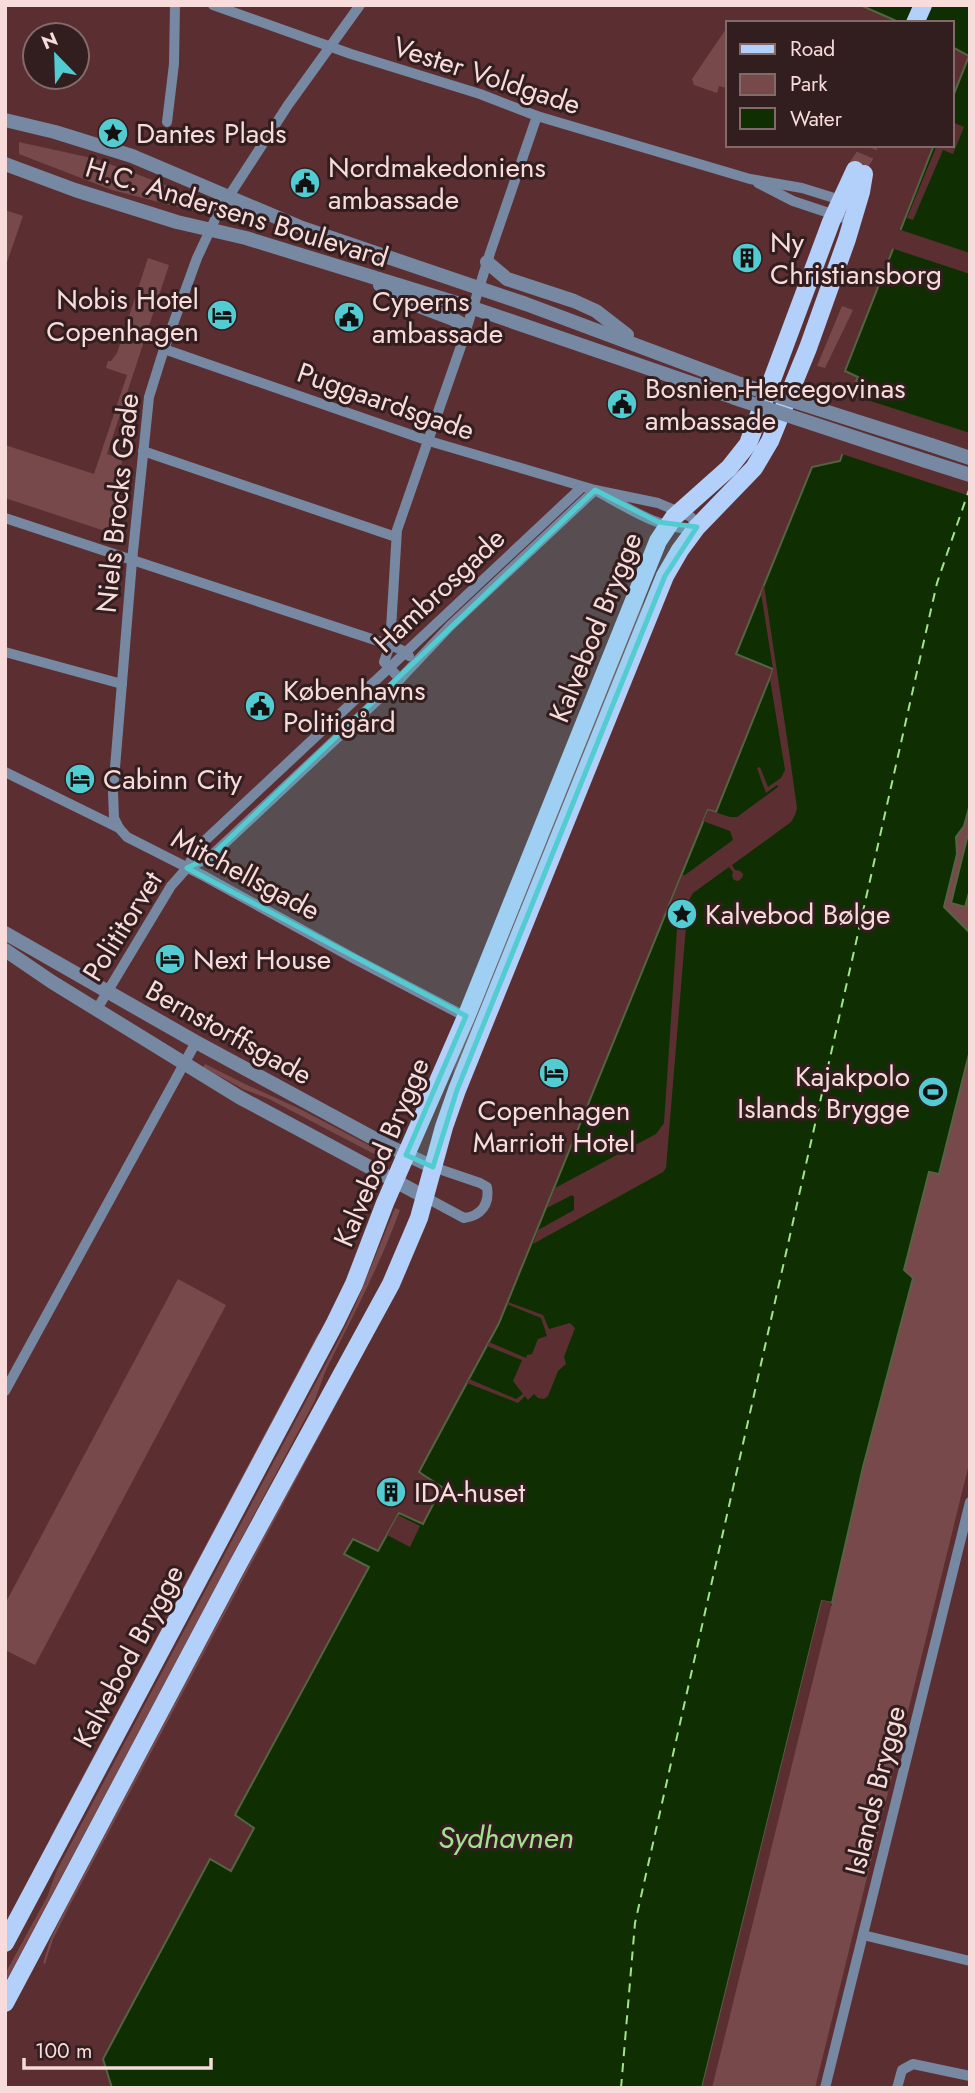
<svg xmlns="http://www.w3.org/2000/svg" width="975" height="2093" font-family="Jost,sans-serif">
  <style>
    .green { fill: #77494a }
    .water { fill: #0f2f02; stroke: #556343; stroke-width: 2 }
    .pier { fill: #5b2f31 }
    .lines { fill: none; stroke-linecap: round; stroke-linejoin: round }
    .ferry { stroke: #a3e28e; stroke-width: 2; stroke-dasharray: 9 7; stroke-linecap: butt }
    .primary-tunnel { stroke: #73494a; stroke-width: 18; stroke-dasharray: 18 9; stroke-linecap: butt }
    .minor { stroke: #7688a2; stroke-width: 10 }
    .tertiary { stroke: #7688a2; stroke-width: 14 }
    .primary { stroke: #b3d0fb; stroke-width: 18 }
    .tertiary-bridge { stroke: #7688a2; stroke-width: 14 }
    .marked { fill: #52ccd0; fill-opacity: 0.2; stroke: #52ccd0; stroke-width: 5; stroke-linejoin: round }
    .labels { text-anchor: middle; stroke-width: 6; stroke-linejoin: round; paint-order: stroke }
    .street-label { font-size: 28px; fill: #f8dbdb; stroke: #331e1f }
    .poi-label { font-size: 28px; fill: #f8dbdb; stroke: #331e1f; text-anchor: start }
    .water-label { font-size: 30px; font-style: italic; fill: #a3e28e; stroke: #331e1f }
  </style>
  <rect width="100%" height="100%" fill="#5b2f31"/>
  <!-- green -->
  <g class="green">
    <path d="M 728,26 L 728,83 L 727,88 L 719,86 L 717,93 L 694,85 L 692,79 Z"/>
    <path d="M 19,142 L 96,159 L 198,197 L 200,206 L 193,211 L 112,190 L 19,154 Z"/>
    <path d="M 5,210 L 23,216 L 5,268 Z"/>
    <path d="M 148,258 L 169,265 L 107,454 L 122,459 L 117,529 L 111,533 L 5,498 L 5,445 L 94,474 L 127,375 L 106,368 L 108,361 L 111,361 L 117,353 Z"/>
    <path d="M 842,306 L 853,310 L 825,368 L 817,366 Z"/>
    <path d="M 645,593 L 641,615 L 456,1076 L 453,1075 L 456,1058 Z"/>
    <path d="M 970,804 L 970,933 L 944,907 L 957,854 L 956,837 L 964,826 Z"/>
    <path d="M 970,1050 L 970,1460 L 815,2088 L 712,2088 L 832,1603 L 863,1467 L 904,1270 L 929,1172 Z"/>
    <path d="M 205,1064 L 245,1084 L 300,1109 L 380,1151 L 378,1156 L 267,1098 L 243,1089 L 203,1067 Z"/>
    <path d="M 395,1208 L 400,1210 C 381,1262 355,1312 330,1362 C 323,1374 320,1389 314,1402 L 5,1983 L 5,1974 L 47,1897 L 57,1870 L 340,1337 L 355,1306 Z"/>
    <path d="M 407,1267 L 365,1350 L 70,1905 L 53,1939 L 45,1964 L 43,1963 L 51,1938 L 68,1904 Z"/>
    <path d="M 178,1279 L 226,1305 L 35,1665 L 5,1650 L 5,1604 Z"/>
    <path d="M 319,1332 L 317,1339 L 51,1839 L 50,1838 Z"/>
  </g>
  <!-- water -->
  <g class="water">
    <path d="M 860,5 L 970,5 L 970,804 L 964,826 L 956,837 L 957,854 L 944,907 L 970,933 L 970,1050 L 939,1174 L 929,1172 L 904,1270 L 913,1278 L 863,1467 L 832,1603 L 822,1601 L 702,2088 L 112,2088 L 103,2059 L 210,1859 L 231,1871 L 254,1828 L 235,1815 L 369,1567 L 344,1554 L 353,1539 L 378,1551 L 399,1513 L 423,1524 L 442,1487 L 419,1472 L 499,1323 L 707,812 L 708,810 L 716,812 L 771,675 L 773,669 L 736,654 L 812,467 L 840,461 L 864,390 L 856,381 L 858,377 L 845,371 L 934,145 L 952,145 L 952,99 L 969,56 L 952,47 L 952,23 L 901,23 Z"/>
    <path d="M 970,826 L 970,889 L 965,907 L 951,903 Z"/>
  </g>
  <!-- pier -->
  <g class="pier">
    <path d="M 952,122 L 964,127 L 953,154 L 943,150 L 913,220 L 907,218 L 937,145 L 952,145 Z"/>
    <path d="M 898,229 L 970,253 L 970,274 L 891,248 Z"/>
    <path d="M 858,397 L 970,433 L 970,496 L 839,453 Z"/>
    <path d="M 764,585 L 790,758 L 797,808 L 795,815 L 791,822 L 732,865 L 735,870 L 740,871 L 743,874 L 742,878 L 738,881 L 734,880 L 732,876 L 733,872 L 729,867 L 693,893 L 688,902 L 666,1168 L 663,1172 L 533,1244 L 538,1230 L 574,1210 L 574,1197 L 572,1195 L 547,1208 L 555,1188 L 656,1134 L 664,1123 L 678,915 L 674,909 L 669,907 L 682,875 L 685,875 L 733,840 L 730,831 L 703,821 L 708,810 L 730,817 L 737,817 L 778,787 L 777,785 L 766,793 L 757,768 L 760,767 L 768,787 L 781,778 L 785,770 L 770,679 L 773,669 L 761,593 Z"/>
    <path d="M 508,1302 L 543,1315 L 549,1329 L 570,1323 L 575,1328 L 564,1357 L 566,1364 L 558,1371 L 548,1396 L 544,1399 L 538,1398 L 534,1394 L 528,1400 L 525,1396 L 518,1403 L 467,1383 L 469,1379 L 516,1399 L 523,1394 L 513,1381 L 522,1360 L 487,1346 L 489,1342 L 526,1358 L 527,1355 L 532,1354 L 538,1339 L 547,1336 L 541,1318 L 507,1304 Z"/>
    <path d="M 398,1515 L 420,1526 L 410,1547 L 387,1535 Z"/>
    <path d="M 822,1600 L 832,1603 L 832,1606 L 825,1604 L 706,2088 L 702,2088 Z"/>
  </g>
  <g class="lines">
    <!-- ferry -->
    <path class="ferry" d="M 621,2088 L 635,1923 L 937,583 L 970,487"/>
    <!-- primary-tunnel -->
    <path class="primary-tunnel" d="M 855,170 L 864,157 L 869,145"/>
    <!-- minor -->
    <g class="minor">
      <path d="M 213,5 L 351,54 L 480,94 L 537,116 L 750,179 L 802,188 L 844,201"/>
      <path d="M 167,122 L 174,64 L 175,5"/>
      <path d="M 758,183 L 793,201 L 853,221"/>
      <path d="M 164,349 L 429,441 L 595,490 L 658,503 L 691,517 L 697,527 C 666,535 622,504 595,490"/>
      <path d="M 143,451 L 396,537"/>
      <path d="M 5,518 L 390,645 L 406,652 L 409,656"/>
      <path d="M 5,652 L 122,684"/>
      <path d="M 400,679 L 384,662 L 390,645 L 397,530 L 461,346 L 490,253 L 537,116"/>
      <path d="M 5,772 L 119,828 L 127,837 L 204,876 L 355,959 L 466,1017"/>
      <path d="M 119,828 L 114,818 L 113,792 L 132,561 L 149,397 L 164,349 L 197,258 L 218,213 L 288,105 L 360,5"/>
      <path d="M 187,868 L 210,857 L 400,679 L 450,626 L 595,490"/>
      <path d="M 97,1009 L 171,886 L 187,868 L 198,847 L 582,487"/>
      <path d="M 425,1197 L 464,1218 C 481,1216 490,1204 487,1187 L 480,1183 L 433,1167"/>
      <path d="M 5,1391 L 196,1042"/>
      <path d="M 863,1935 L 970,1961"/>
      <path d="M 825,2088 L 970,1502"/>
      <path d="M 897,2088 L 902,2070 L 913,2064 L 970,2076"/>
    </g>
    <!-- tertiary -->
    <g class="tertiary">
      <path d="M 5,120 L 55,132 L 132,156 L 302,228 L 526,304 L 740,384"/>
      <path d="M 5,164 L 75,190 L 177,222 L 246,238 L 473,308 L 735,398"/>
      <path d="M 487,262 L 507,279 L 574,301 L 596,311 L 627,335"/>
      <path d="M 380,285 L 408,302 L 453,319 L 460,323 L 465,332"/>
      <path d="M 931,445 L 970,458"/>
      <path d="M 926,461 L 970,475"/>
      <path d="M 5,933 L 196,1042 L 386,1145 L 433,1167"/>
      <path d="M 5,950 L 52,982 L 239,1097 L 425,1197"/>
    </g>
    <!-- primary -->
    <g class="primary">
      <path d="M 915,23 L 923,5"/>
      <path d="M 5,1943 L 335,1323 L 354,1284 L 385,1203 L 466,1017 L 658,541 L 674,517 L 729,468 L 748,444 L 831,222 L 855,170"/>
      <path d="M 5,2003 L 235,1570 L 391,1284 L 419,1218 L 444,1127 L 457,1090 L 665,576 L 680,550 L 697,527 L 754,468 L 770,441 L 808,348 L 847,239 L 861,192 L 864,174"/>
    </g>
    <!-- tertiary-bridge -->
    <g class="tertiary-bridge">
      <path d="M 740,384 L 931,445"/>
      <path d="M 735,398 L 926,461"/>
    </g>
  </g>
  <!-- marked area -->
  <path class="marked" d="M 595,490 L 658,522 L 697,527 L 665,576 L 457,1090 L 433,1167 L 406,1155 L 466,1016 L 187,868 L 210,857 Z"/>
  <!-- icons -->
  <defs>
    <g id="sight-disc" transform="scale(1.575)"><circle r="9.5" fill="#52ccd0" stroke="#331e1f"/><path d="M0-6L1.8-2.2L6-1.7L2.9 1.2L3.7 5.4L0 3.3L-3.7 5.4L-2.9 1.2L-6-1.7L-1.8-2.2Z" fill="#111"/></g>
    <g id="civic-disc" transform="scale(1.575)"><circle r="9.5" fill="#52ccd0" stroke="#331e1f"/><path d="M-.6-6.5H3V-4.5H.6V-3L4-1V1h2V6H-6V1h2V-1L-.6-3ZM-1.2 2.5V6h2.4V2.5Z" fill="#111"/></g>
    <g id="building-disc" transform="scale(1.575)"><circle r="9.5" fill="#52ccd0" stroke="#331e1f"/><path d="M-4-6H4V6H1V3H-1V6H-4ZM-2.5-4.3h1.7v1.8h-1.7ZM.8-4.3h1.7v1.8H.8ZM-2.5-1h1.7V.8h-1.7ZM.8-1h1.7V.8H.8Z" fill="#111"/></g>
    <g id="hotel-disc" transform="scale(1.575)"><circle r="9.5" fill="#52ccd0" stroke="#331e1f"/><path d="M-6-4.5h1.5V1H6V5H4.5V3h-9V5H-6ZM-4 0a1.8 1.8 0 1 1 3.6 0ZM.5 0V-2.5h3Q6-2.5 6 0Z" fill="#111"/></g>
    <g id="stadium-disc" transform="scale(1.575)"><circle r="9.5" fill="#52ccd0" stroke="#331e1f"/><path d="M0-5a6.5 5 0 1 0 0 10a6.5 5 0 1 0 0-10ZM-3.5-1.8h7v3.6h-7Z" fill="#111"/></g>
  </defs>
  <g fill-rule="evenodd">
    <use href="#sight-disc" x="113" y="133"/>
    <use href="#civic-disc" x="305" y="183"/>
    <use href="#building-disc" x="747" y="258"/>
    <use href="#hotel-disc" x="222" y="315"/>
    <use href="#civic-disc" x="349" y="317"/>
    <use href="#civic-disc" x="622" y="404"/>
    <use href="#civic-disc" x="260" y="706"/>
    <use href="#hotel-disc" x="80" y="779"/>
    <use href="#sight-disc" x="682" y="914"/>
    <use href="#hotel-disc" x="170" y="959"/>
    <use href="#hotel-disc" x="554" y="1073"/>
    <use href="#stadium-disc" x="933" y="1092"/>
    <use href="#building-disc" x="391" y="1492"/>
  </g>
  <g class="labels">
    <!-- street labels -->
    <g class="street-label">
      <text transform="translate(487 75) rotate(18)" y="10">Vester Voldgade</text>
      <text transform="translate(237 212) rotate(17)" y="10">H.C. Andersens Boulevard</text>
      <text transform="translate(386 401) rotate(19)" y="10">Puggaardsgade</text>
      <text transform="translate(117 503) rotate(-84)" y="10">Niels Brocks Gade</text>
      <text transform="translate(439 590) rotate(-43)" y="10">Hambrosgade</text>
      <text transform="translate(595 627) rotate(-68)" y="10">Kalvebod Brygge</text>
      <text transform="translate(246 874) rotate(28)" y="10">Mitchellsgade</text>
      <text transform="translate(122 926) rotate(-58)" y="10">Polititorvet</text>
      <text transform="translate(229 1032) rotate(29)" y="10">Bernstorffsgade</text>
      <text transform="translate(381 1152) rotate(-67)" y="10">Kalvebod Brygge</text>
      <text transform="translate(128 1656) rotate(-62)" y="10">Kalvebod Brygge</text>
      <text transform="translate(875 1790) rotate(-76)" y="10">Islands Brygge</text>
    </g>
    <!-- poi labels -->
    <g class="poi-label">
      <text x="136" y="143">Dantes Plads</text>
      <text x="328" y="177">Nordmakedoniens<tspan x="328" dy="32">ambassade</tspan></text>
      <text x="770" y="252">Ny<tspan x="770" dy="32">Christiansborg</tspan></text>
      <text x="199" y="309" text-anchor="end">Nobis Hotel<tspan x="199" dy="32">Copenhagen</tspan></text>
      <text x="372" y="311">Cyperns<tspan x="372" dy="32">ambassade</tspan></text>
      <text x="645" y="398">Bosnien-Hercegovinas<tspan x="645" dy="32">ambassade</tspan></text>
      <text x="283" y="700">Københavns<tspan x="283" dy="32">Politigård</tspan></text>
      <text x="103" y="789">Cabinn City</text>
      <text x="705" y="924">Kalvebod Bølge</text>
      <text x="193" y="969">Next House</text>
      <text x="910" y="1086" text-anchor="end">Kajakpolo<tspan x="910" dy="32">Islands Brygge</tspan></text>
      <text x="554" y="1120" text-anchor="middle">Copenhagen<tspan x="554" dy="32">Marriott Hotel</tspan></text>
      <text x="414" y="1502">IDA-huset</text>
    </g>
    <!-- water labels -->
    <g class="water-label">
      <text x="506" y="1848">Sydhavnen</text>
    </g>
  </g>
  <!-- border -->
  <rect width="975" height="2093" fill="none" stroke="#f8dbdb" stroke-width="14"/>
  <!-- legend -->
  <rect x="726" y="21" width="228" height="126" fill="#331e1f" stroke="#826a6a" stroke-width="2"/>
  <rect x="740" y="44" width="35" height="10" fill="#b3d0fb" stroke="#826a6a" stroke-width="2"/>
  <text x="790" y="56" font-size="21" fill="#f8dbdb">Road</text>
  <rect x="740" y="74" width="35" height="21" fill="#77494a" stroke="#826a6a" stroke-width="2"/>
  <text x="790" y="91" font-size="21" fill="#f8dbdb">Park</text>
  <rect x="740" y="108" width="35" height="21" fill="#0f2f02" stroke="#826a6a" stroke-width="2"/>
  <text x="790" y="126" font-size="21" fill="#f8dbdb">Water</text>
  <!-- north arrow -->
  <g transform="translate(56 56) rotate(337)"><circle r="33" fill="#331e1f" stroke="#826a6a" stroke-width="2"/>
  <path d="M0-5L12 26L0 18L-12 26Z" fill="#52ccd0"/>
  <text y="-10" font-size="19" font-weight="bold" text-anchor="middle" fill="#f8dbdb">N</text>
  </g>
  <!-- scale -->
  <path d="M24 2058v10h187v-10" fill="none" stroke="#f8dbdb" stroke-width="3.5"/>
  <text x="35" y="2058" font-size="21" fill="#f8dbdb" stroke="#331e1f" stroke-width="5" paint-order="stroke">100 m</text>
</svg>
